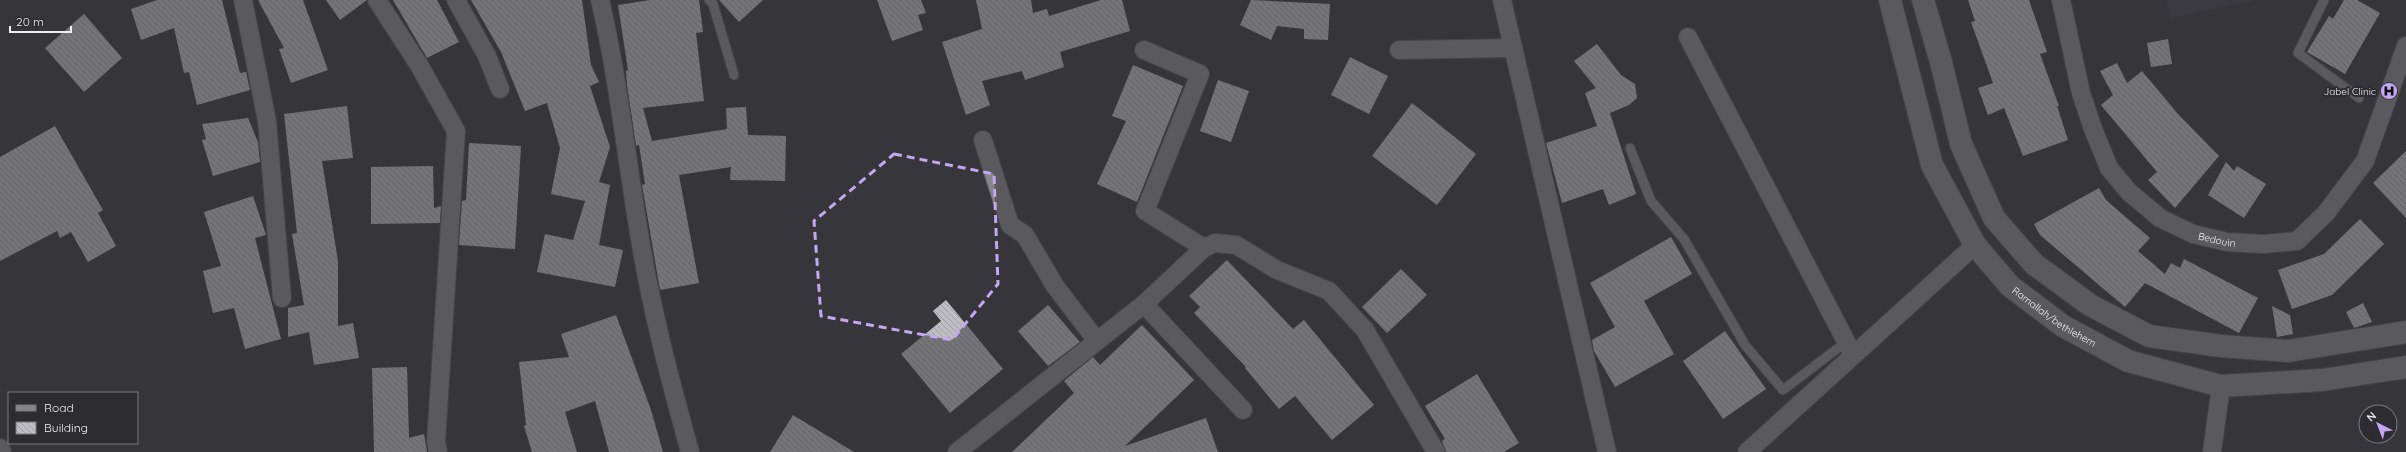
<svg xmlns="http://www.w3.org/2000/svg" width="2406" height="452" font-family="Quicksand,sans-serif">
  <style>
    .built { fill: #423e49 }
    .building { fill: url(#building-back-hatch) }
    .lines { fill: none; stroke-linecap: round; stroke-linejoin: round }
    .service-casing { stroke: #555458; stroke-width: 11 }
    .minor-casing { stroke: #555458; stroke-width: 20 }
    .secondary-casing { stroke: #555458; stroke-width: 24 }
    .service { stroke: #86858a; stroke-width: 9 }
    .minor { stroke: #86858a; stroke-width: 18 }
    .secondary { stroke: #86858a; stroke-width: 22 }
    .marked { fill: none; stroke: #c2a8f3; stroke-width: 3; stroke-dasharray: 8 5; stroke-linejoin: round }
    .labels { text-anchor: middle; stroke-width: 4; stroke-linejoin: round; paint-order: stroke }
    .poi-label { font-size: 10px; fill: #efeef1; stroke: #2d2c31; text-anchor: end }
    .street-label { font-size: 10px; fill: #efeef1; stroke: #2d2c31 }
  </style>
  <defs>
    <pattern id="building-back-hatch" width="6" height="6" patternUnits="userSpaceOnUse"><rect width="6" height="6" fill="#bebdc3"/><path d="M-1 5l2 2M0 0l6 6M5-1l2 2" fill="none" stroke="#a0a0a4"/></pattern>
  </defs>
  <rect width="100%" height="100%" fill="#37363b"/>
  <!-- built -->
  <path class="built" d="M 2167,0 L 2253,0 L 2171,18 Z"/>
  <!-- building -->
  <g class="building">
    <path d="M 157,0 L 222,0 L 240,73 L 246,72 L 250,90 L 197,105 L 189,72 L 184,73 L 174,28 L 141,40 L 131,9 Z"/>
    <path d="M 258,0 L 303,0 L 328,70 L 291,83 L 279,49 L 284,48 Z"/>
    <path d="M 326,0 L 367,0 L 340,20 Z"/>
    <path d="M 393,0 L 437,0 L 459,42 L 427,58 Z"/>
    <path d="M 471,0 L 582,0 L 591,65 L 599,82 L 590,86 L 610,147 L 599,182 L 610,185 L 599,245 L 623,250 L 615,287 L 537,272 L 545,234 L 573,240 L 585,201 L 551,194 L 560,148 L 547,103 L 525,111 L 501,52 Z"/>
    <path d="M 650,0 L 699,0 L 703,32 L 696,33 L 704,101 L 643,108 L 652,141 L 727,129 L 726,108 L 746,107 L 748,135 L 786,136 L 785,181 L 730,180 L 731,167 L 679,175 L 699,283 L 660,290 L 642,185 L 645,184 L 639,145 L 636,146 L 627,85 L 626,71 L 628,70 L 618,5 Z"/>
    <path d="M 719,0 L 763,0 L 739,22 Z"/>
    <path d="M 877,0 L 921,0 L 926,13 L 918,15 L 923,30 L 892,41 Z"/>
    <path d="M 976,0 L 1031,0 L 1033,13 L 1047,9 L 1049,16 L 1101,0 L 1122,0 L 1130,31 L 1060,52 L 1064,67 L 1025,80 L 1022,71 L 982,81 L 990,105 L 966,115 L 942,42 L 982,29 Z"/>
    <path d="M 1251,0 L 1330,4 L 1328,40 L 1304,39 L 1304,29 L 1277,26 L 1271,40 L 1240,25 Z"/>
    <path d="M 1968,0 L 2029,0 L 2047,52 L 2040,54 L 2059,106 L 2057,106 L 2068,140 L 2023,156 L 2004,108 L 1988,115 L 1978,88 L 1993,83 L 1971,22 L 1975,21 Z"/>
    <path d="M 2344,0 L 2357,0 L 2380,13 L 2345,74 L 2307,52 L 2329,16 L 2333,19 Z"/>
    <path d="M 84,14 L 122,58 L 84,92 L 45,48 Z"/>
    <path d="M 2168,39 L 2172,64 L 2151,67 L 2147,43 Z"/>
    <path d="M 1597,44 L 1621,75 L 1635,84 L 1637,98 L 1629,105 L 1610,113 L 1636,194 L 1609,205 L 1603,189 L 1562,203 L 1546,143 L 1597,126 L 1585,93 L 1596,88 L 1574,61 Z"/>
    <path d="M 1350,57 L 1388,76 L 1369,114 L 1331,95 Z"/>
    <path d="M 2117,63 L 2127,83 L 2142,71 L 2178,114 L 2219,156 L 2175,208 L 2148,180 L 2157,172 L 2101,105 L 2113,95 L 2100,71 Z"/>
    <path d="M 1133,65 L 1183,86 L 1137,202 L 1097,184 L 1126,121 L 1112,116 Z"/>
    <path d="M 1218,80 L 1249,91 L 1231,142 L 1200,131 Z"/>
    <path d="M 1412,103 L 1476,154 L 1437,205 L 1372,156 Z"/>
    <path d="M 347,106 L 353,158 L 322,161 L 338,261 L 338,326 L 353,323 L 359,358 L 314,365 L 309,332 L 288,337 L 288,308 L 304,305 L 292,234 L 297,233 L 284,114 Z"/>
    <path d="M 248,118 L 258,142 L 260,162 L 213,176 L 202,140 L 206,139 L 202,124 Z"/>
    <path d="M 55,126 L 103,210 L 98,213 L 116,246 L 88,262 L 71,232 L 60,238 L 57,231 L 0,261 L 0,157 Z"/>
    <path d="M 469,143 L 521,146 L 515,249 L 459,245 L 462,201 L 466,200 Z"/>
    <path d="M 2406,151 L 2406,218 L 2373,183 Z"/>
    <path d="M 2226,162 L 2234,171 L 2237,166 L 2266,184 L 2244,218 L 2208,195 Z"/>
    <path d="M 433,166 L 434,208 L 441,206 L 440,223 L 371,224 L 371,167 Z"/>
    <path d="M 2099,188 L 2106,200 L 2150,238 L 2138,251 L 2165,274 L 2171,263 L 2180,268 L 2184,259 L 2258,298 L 2239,333 L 2145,283 L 2125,307 L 2040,235 L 2034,224 Z"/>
    <path d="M 253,196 L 266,235 L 255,238 L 281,339 L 245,349 L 234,308 L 213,313 L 203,271 L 221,266 L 204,212 Z"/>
    <path d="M 2360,219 L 2384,244 L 2332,295 L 2292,309 L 2278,270 L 2324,254 Z"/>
    <path d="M 1671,237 L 1692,274 L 1644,301 L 1674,354 L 1615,387 L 1594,351 L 1592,340 L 1615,327 L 1590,283 Z"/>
    <path d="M 1227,260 L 1293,329 L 1304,320 L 1374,405 L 1332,440 L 1295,396 L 1279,409 L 1245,368 L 1246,367 L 1194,313 L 1200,307 L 1189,296 Z"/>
    <path d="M 1401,269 L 1427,295 L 1387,333 L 1362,307 Z"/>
    <path d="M 946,300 L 1003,369 L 950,413 L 901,354 L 941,321 L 933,311 Z"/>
    <path d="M 2363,303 L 2372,322 L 2354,328 L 2346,312 Z"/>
    <path d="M 1048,305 L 1080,342 L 1048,366 L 1018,331 Z"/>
    <path d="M 2272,306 L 2290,315 L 2293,334 L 2277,337 Z"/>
    <path d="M 616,315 L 651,410 L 663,452 L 609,452 L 595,401 L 565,412 L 577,452 L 532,452 L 524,426 L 526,425 L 519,362 L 569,357 L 561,334 Z"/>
    <path d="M 1142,325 L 1194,380 L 1125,446 L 1206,418 L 1218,452 L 1012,452 L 1074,393 L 1064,381 L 1093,357 L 1100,365 Z"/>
    <path d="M 1725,331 L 1766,389 L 1723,419 L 1683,361 Z"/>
    <path d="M 407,367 L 409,438 L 424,434 L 427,452 L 374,452 L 372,368 Z"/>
    <path d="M 1477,374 L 1519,443 L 1504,452 L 1446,452 L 1442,441 L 1445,439 L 1425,406 Z"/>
    <path d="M 793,415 L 854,452 L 770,452 Z"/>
  </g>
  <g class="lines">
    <!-- service casing -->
    <g class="service-casing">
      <g id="service">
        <path d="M 709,0 L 713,4 L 734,75"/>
        <path d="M 2324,0 L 2298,53 L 2359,98"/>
        <path d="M 1630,148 L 1651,201 L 1684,239 L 1745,345 L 1783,390 L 1846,342"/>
      </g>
    </g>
    <!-- minor casing -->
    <g class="minor-casing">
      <g id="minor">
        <path d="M 243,0 L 267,121 L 282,298"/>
        <path d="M 377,0 L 419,65 L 456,131 L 436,442 L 438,452"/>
        <path d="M 456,0 L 487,56 L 500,89"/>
        <path d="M 600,0 C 618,77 626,155 639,233 C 651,308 670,380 690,452"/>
        <path d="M 1502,0 L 1607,452"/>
        <path id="s1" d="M 2061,0 L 2081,93 L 2093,129 L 2109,168 L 2129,192 L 2160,218 L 2193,234 L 2227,242 L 2264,244 L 2297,241 L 2326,213 L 2365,161 L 2406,46"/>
        <path d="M 1688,37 L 1853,355"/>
        <path d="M 1144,50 L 1200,74 L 1145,211 L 1204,248"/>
        <path d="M 1399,50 L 1513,48"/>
        <path d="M 983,140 L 1010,225 L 1025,235 L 1055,286 L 1097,341"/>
        <path d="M 1144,304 L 1243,410"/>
        <path d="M 0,448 L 2,452"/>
        <path d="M 957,452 L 1144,304 L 1204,248 L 1215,243 L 1236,245 L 1277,270 L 1329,291 L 1365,330 L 1436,452"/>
        <path d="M 1747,452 L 1975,245"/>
        <path d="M 2212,452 L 2221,386"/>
      </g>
    </g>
    <!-- secondary casing -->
    <g class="secondary-casing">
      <g id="secondary">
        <path id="s2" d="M 1890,0 L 1932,165 L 1975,245 L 2010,286 L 2063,326 L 2128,361 L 2221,386 L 2322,380 L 2406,367"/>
        <path d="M 1923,0 L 1941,62 L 1961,144 L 1994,218 L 2034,264 L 2090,305 L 2149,336 L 2221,346 L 2288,351 L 2406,332"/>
      </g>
    </g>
    <!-- service -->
    <use href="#service" class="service"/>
    <!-- minor -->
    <use href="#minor" class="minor"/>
    <!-- secondary -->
    <use href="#secondary" class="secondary"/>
  </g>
  <!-- marked area -->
  <path d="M0 0H2406V452H0ZM 894,154 L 994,174 L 998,284 L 952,340 L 821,316 L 814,221 Z" fill="#37363b" fill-opacity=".55" fill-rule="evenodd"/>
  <path class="marked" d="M 894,154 L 994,174 L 998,284 L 952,340 L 821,316 L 814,221 Z"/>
  <!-- icons -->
  <defs>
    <g id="hospital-disc" transform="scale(0.9)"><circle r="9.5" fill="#c2a8f3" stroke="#2d2c31"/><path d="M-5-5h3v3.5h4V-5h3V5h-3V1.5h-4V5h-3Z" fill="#111"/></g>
  </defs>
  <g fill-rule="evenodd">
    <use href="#hospital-disc" x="2389" y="91"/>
  </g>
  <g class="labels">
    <!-- poi labels -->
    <g class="poi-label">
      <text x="2376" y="95">Jabel Clinic</text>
    </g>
    <!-- street labels -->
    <g class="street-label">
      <text dy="4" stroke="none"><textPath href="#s1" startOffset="308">Bedouin</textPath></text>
      <text dy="4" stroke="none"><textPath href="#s2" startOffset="369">Ramallah/bethlehem</textPath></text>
    </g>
  </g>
  <!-- legend -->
  <rect x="8" y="392" width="130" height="52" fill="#2d2c31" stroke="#7b7a7e"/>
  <rect x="16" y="405" width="20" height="6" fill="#86858a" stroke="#7b7a7e"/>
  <text x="44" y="412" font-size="12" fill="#efeef1">Road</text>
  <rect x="16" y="422" width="20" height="12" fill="url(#building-back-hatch)" stroke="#7b7a7e"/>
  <text x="44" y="432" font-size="12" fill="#efeef1">Building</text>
  <!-- north arrow -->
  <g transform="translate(2378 424) rotate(318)"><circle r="19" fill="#2d2c31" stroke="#7b7a7e"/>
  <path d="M0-3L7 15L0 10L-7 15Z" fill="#c2a8f3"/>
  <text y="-6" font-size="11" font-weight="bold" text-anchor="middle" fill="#efeef1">N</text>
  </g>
  <!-- scale -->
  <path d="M10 26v6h61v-6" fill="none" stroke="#efeef1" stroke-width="2"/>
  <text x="16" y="26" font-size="12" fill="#efeef1" stroke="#2d2c31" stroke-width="3" paint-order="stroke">20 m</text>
</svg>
